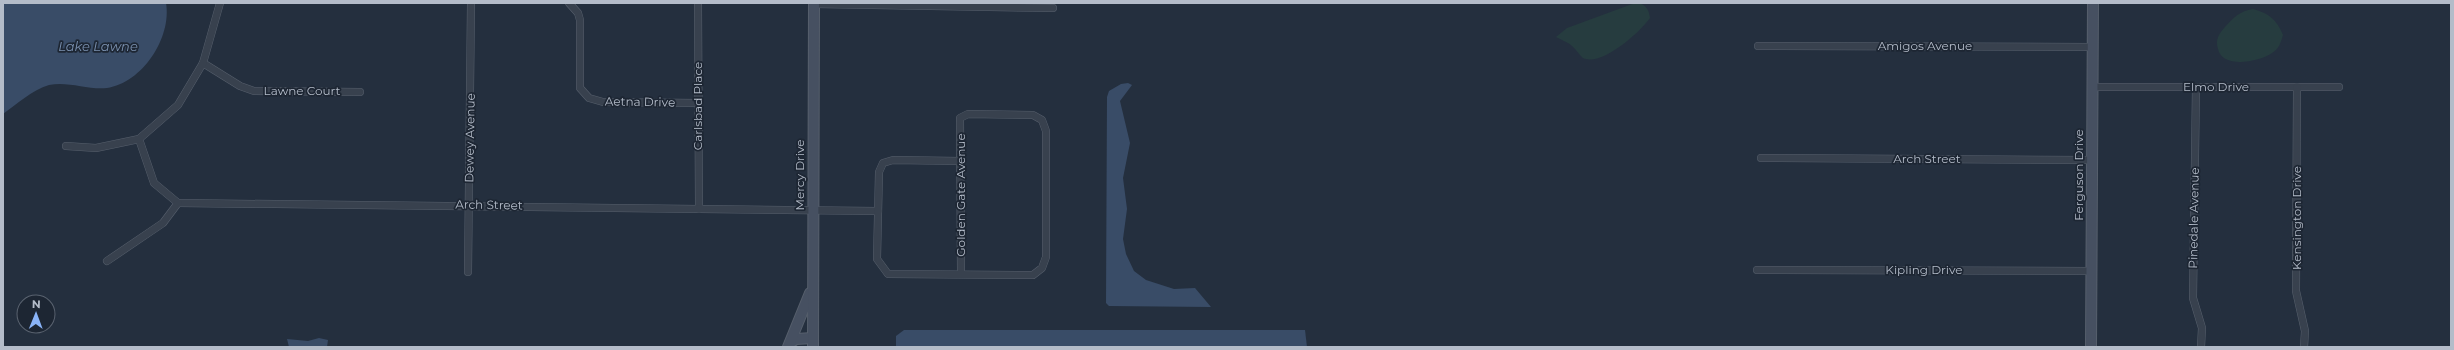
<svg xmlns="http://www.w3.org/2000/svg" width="2454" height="350" font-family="Montserrat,sans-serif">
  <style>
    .green { fill: #263c3f }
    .water { fill: #394c67 }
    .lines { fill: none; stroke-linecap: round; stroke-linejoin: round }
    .street-casing { stroke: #565f6c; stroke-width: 8 }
    .secondary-casing { stroke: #565f6c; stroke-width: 12 }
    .street { stroke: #38414e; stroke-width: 7 }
    .secondary { stroke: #465061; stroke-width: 10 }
    .labels { text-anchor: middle; stroke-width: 3.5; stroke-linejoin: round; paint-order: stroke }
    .street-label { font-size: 12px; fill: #b4bcc9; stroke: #1d2633 }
    .water-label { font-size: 13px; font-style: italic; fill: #7c92b1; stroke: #1d2633 }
  </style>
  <rect width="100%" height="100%" fill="#242f3e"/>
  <!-- green -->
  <g class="green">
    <path d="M 1635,3 C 1645,3 1649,9 1650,18 C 1640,32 1602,67 1583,58 C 1579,55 1576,49 1572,46 C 1568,42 1561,40 1556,37 L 1567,28 Z"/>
    <path d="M 2253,9 C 2269,13 2277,20 2283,35 C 2281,42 2279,49 2272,53 C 2259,62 2222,69 2218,49 C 2215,39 2219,34 2225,27 C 2234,17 2240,11 2253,9 Z"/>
  </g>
  <!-- water -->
  <g class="water">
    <path d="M 3,3 L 166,3 C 172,38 142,83 107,88 C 88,90 68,81 49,85 C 32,90 17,104 3,114 Z"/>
    <path d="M 1128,83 L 1132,85 L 1120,101 L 1130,143 L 1123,178 L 1127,209 L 1123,239 L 1126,254 L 1134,271 L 1146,280 L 1174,289 L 1195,288 L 1211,307 L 1109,306 L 1106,303 L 1107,97 L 1109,91 L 1121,84 Z"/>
    <path d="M 904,330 L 1305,330 L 1307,347 L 896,347 L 896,336 Z"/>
    <path d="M 319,338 L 328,340 L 327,347 L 289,347 L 287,339 L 308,341 Z"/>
  </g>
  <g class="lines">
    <!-- street casing -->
    <g class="street-casing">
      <g id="street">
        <path d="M 569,3 L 578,13 L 580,20 L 580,88 L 589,98 L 603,102 L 698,103"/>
        <path d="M 698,3 L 699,209"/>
        <path d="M 814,4 L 1053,8"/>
        <path d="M 1758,46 L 2093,47"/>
        <path d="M 203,63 L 240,86 L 254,91 L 360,92"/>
        <path d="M 2093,87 L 2339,87"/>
        <path d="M 2196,87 L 2193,298 L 2202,328 L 2201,347"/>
        <path d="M 2297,87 L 2296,291 L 2305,331 L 2304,347"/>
        <path d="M 139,139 L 154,183 L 178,203 L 878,211"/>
        <path d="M 66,146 L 96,148 L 139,139 L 178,105 L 203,63 L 220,3"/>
        <path d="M 1761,158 L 2092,160"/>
        <path d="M 107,261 L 163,223 L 178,203"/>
        <path d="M 1757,270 L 2091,271"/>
        <path d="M 468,272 L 471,3"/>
        <path d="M 961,273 L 960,118 L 968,114 L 1033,115 L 1042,120 L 1046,131 L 1046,257 L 1042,268 L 1033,275 L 888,274 L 877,259 L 879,172 L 883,163 L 893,160 L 961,161"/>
      </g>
    </g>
    <!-- secondary casing -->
    <g class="secondary-casing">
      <g id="secondary">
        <path d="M 791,342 L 796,339 L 813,338"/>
        <path d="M 788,347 L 810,293"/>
        <path d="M 813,347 L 814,3"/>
        <path d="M 2091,347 L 2093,3"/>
      </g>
    </g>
    <!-- street -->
    <use href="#street" class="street"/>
    <!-- secondary -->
    <use href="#secondary" class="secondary"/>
  </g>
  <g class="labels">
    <!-- street labels -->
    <g class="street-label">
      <text x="1925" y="50">Amigos Avenue</text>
      <text x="2216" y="91">Elmo Drive</text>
      <text x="302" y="95">Lawne Court</text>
      <text transform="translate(640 102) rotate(1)" y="4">Aetna Drive</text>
      <text transform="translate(698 106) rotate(-90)" y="4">Carlsbad Place</text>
      <text transform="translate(470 138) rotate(-89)" y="4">Dewey Avenue</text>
      <text x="1927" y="163">Arch Street</text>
      <text transform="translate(800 175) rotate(-90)" y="4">Mercy Drive</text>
      <text transform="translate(2079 175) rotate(-90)" y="4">Ferguson Drive</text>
      <text transform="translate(961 195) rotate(-90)" y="4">Golden Gate Avenue</text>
      <text transform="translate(489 205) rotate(1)" y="4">Arch Street</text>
      <text transform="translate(2194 218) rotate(-89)" y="4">Pinedale Avenue</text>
      <text transform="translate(2297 218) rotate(-90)" y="4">Kensington Drive</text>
      <text x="1924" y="274">Kipling Drive</text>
    </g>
    <!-- water labels -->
    <g class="water-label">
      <text x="98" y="51">Lake Lawne</text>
    </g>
  </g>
  <!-- border -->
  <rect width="2454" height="350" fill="none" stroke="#b4bcc9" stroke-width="8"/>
  <!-- north arrow -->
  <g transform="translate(36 314) rotate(1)"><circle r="19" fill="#1d2633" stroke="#59626f"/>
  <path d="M0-3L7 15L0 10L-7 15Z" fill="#8ab4f8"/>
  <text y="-6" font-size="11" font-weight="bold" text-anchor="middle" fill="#b4bcc9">N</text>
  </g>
</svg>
